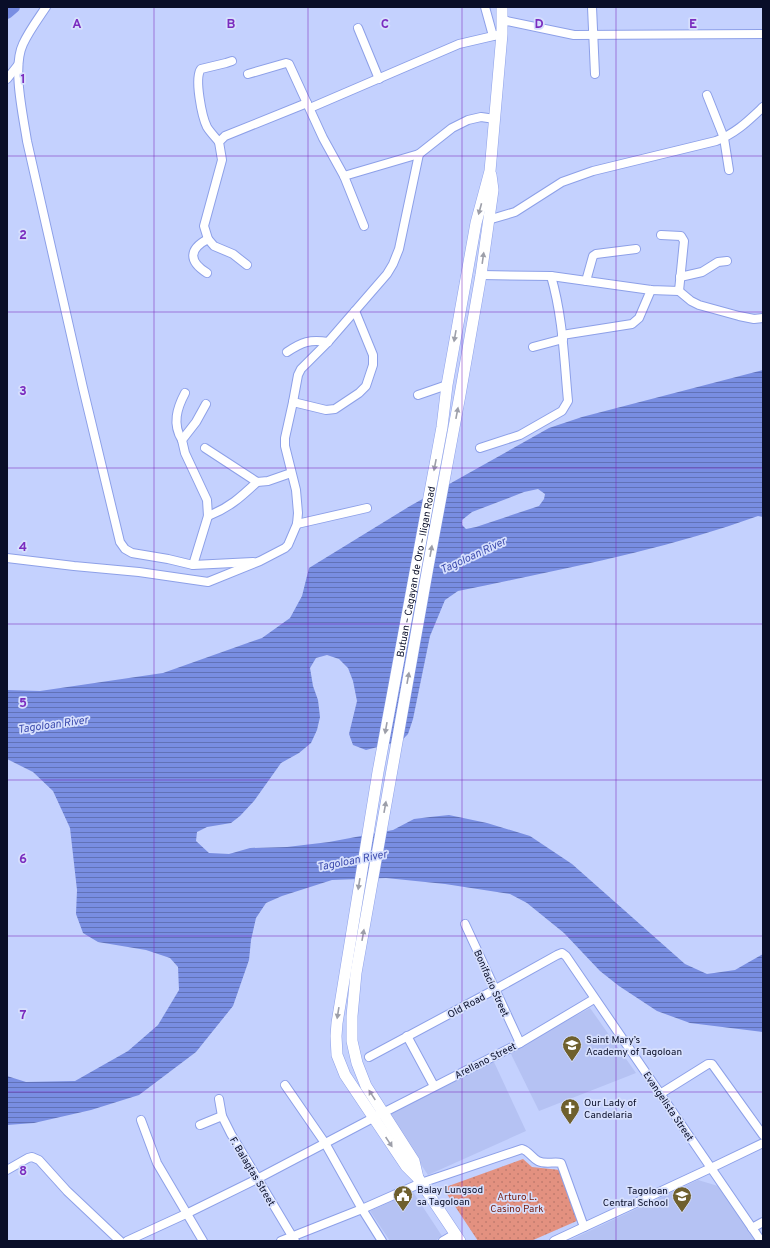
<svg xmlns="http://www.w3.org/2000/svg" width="770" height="1248" font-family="Overpass,sans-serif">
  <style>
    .built { fill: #b5c2f3 }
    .park { fill: url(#park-dots) }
    .water { fill: url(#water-rules); fill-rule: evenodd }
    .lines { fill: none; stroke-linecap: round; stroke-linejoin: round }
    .river { stroke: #798ee2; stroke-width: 12 }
    .minor-casing { stroke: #8da0e8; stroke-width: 10 }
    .highway-casing { stroke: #8da0e8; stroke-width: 12 }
    .minor { stroke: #fff; stroke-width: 8 }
    .highway { stroke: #fff; stroke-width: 11 }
    .oneway { fill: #9d9fa9 }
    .grid { fill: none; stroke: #7b2cbf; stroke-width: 1; stroke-opacity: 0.55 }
    .labels { text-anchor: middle; stroke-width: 3.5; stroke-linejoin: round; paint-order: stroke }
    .street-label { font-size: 10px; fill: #090e28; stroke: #d6dffd }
    .poi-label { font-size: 10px; fill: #090e28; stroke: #d6dffd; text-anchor: start }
    .park-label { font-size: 10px; fill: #761c0d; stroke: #d6dffd }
    .water-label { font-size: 11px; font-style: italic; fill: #3b4aad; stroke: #d6dffd }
    .grid-label { font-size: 13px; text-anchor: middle; font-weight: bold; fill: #7b2cbf; stroke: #d6dffd; stroke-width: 3.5; stroke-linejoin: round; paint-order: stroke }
  </style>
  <defs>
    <pattern id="park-dots" width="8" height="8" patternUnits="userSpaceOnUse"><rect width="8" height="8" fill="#e39180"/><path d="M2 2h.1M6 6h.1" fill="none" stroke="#c17c6f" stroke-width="1.8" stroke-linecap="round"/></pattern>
    <pattern id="water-rules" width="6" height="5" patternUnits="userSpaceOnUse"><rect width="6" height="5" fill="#798ee2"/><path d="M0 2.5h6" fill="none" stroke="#6172b7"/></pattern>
  </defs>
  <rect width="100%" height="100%" fill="#c4d1fe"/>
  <!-- built -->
  <g class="built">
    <path d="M 590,1008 L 636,1073 L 539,1111 L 510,1052 Z"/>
    <path d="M 494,1062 L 526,1131 L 428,1175 L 388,1115 Z"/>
    <path d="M 698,1180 L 718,1186 L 756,1241 L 568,1241 Z"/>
    <path d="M 413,1192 L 442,1236 L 435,1241 L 390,1241 L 370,1211 Z"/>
  </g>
  <!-- park -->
  <path class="park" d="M 523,1159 L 532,1167 L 560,1170 L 579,1220 L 531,1241 L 478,1241 L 443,1188 Z"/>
  <!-- water -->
  <path class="water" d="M 763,370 L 763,517 L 758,516 C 661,551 558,570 458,591 L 445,600 L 430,636 L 413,719 L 408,734 L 401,741 L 366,750 L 353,745 L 349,734 L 357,701 L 353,681 L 348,668 L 339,659 L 327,655 L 316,658 L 310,668 L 313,686 L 318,700 L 320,717 L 317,730 L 311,743 L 299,753 L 281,763 L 254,801 L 240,816 L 231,823 L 207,827 L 197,832 L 196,841 L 209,853 L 229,854 L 250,848 L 287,847 L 329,842 L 393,830 L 414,819 L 430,817 L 449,815 L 487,823 L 530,836 L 572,864 L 685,964 L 707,974 L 735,970 L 763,954 L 763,1032 L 690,1023 L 657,1011 L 619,986 L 600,971 L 564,933 L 527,903 L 510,894 L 445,884 L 386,878 L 332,880 L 282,896 L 266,903 L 256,918 L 251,940 L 249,960 L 233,1006 L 196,1052 L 139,1095 L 91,1110 L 34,1123 L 7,1125 L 7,1076 L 26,1082 L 75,1081 L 128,1051 L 158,1025 L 179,990 L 178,967 L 170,958 L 146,950 L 98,942 L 83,933 L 76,914 L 77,890 L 70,828 L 53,791 L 33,772 L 7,759 L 7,690 L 40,691 L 163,673 L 262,638 L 290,618 L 302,596 L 309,568 L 410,506 L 549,428 L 582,417 ZM 538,489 L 545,494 L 544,499 L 539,506 L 476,527 L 466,529 L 462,525 L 462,520 L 472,512 L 524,492 Z"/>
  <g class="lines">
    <!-- river -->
    <path class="river" d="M 7,13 L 14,7"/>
    <!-- minor casing -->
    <g class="minor-casing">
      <g id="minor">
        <path d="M 46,7 C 38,19 29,31 23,44 C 12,67 23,115 27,141 L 83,388 L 120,542 L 125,549 L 132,553 L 168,559 L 193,565 L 253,562"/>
        <path d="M 485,7 L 493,36"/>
        <path d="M 592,7 L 595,74"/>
        <path d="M 502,20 L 574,35 L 763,34"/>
        <path d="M 358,28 L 379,79"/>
        <path d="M 248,74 L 286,63 L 289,64 L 323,138 L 344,176 L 364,226"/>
        <path d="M 7,79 L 18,65"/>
        <path d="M 707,95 L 724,138 L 729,170"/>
        <path d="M 310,108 L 459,44 L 502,34"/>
        <path d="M 219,142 C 215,137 210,132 207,127 C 202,117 194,78 201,69 L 226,63 L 232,61"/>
        <path d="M 344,176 L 419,154 L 452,128 L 468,120 L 481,117 L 495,119"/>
        <path d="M 488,220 L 515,212 L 562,182 L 593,171 L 716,141 C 736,133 747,122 763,107"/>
        <path d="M 247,265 L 233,254 L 214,246 L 208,239 L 204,226 L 222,160 L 219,142 L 225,136 L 307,103"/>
        <path d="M 207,273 C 188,261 189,249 208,239"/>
        <path d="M 481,275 L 551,276 L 651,290 L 679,291 L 684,241 L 681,236 L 661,235"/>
        <path d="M 680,277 L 702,272 L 718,262 L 727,261"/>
        <path d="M 586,281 L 593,256 L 596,254 L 636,249"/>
        <path d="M 679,291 L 691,301 L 699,305 L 739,316 L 754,319 L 763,318"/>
        <path d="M 562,335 L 632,324 L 639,318 L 651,290"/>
        <path d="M 533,347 L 563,339"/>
        <path d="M 287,352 C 302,342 310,339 328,342"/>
        <path d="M 418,395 L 447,385"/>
        <path d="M 293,402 L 326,410 L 335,409 L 359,393 L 366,386 L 373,365 L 373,355 L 355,311"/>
        <path d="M 182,440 C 172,424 177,408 185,393"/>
        <path d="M 205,448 L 257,482 L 268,481 L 291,473"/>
        <path d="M 480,448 L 520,435 L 562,411 L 568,401 C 564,359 563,317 551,276"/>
        <path d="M 208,516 C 229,508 241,497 257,482"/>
        <path d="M 297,524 L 367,508"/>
        <path d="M 7,558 L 74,566 L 139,572 L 208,582 L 260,561 L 285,548 L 288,545 L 297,524 L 298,513 L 296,490 L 285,446 L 285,438 L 293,402 L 298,375 L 301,369 L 328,342 L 387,274 L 393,264 L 399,249 L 419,154"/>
        <path d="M 193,565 L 208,516 L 207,500 L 185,453 L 182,440 L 196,422 L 206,404"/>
        <path d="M 465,924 L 520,1043"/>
        <path d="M 407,1036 L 434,1086"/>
        <path d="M 369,1057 L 494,990 L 557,955 L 562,953 L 566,956 L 761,1241"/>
        <path d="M 285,1085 L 325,1143 L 362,1209 L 382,1241"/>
        <path d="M 660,1094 L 708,1064 L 712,1064 L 763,1135"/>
        <path d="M 219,1099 L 222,1116 L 231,1134 L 295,1241"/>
        <path d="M 141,1120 L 157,1163 L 203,1241"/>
        <path d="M 200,1125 L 222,1116"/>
        <path d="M 7,1170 L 28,1158 L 32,1157 L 39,1160 L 67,1191 L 120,1241"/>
        <path d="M 752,1228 L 763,1222"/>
        <path d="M 127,1241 L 188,1213 L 257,1179 L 373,1118 L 520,1043 L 594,999"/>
        <path d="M 281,1241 L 362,1209 L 421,1183 L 522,1149 C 529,1151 532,1158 538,1161 C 546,1165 554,1161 561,1163 L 584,1227"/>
        <path d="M 443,1241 L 455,1234"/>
        <path d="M 554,1241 L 711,1168 L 763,1143"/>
      </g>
    </g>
    <!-- highway casing -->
    <g class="highway-casing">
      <g id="highway">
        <path d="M 418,1178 L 414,1161 L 366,1086 L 357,1063 L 352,1041 L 352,1016 L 356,973 L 428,567 L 460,395 L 481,275 L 493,190 L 491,175"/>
        <path id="s1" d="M 460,1241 L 418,1178 L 406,1166 L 345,1075 L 337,1055 L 336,1036 L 337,1023 L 378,772 L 442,427 L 447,385 L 476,223 L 490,171 L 502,34 L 502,7"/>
      </g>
    </g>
    <!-- minor -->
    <use href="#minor" class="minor"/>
    <!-- highway -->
    <use href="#highway" class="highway"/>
  </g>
  <!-- one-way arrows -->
  <defs><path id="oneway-solid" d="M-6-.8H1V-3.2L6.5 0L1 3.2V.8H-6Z"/></defs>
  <g class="oneway">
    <use href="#oneway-solid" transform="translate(480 209) rotate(105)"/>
    <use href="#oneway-solid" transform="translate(483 258) rotate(-82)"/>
    <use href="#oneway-solid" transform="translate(455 336) rotate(100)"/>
    <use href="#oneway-solid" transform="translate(457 413) rotate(-79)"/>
    <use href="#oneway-solid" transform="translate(435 465) rotate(101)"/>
    <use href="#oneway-solid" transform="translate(431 551) rotate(-80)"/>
    <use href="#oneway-solid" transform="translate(408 678) rotate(-80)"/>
    <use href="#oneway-solid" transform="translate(386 728) rotate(100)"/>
    <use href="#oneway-solid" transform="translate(385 807) rotate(-80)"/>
    <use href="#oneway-solid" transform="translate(359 884) rotate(99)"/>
    <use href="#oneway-solid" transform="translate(363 935) rotate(-80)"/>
    <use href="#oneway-solid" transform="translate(338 1013) rotate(99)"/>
    <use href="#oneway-solid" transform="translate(372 1095) rotate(-123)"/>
    <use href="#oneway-solid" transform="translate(389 1142) rotate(56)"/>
  </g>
  <!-- grid -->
  <path class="grid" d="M 154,7 L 154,1241M 308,7 L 308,1241M 462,7 L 462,1241M 616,7 L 616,1241M 7,156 L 763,156M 7,312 L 763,312M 7,468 L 763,468M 7,624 L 763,624M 7,780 L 763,780M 7,936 L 763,936M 7,1092 L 763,1092"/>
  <!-- icons -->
  <defs>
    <g id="school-pin" transform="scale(1)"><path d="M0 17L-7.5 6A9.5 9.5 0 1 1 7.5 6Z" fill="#6f602d" stroke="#d6dffd"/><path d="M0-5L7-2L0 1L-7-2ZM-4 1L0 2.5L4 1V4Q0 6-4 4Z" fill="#fff"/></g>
    <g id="church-pin" transform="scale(1)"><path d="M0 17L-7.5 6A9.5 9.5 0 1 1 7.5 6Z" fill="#6f602d" stroke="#d6dffd"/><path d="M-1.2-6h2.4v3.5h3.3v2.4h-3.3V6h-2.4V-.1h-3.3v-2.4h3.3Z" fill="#fff"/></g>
    <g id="civic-pin" transform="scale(1)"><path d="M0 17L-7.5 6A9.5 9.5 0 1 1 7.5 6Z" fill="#6f602d" stroke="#d6dffd"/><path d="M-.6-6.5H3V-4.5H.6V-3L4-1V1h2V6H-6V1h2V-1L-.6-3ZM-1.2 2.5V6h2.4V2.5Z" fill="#fff"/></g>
  </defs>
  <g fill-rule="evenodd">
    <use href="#school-pin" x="572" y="1045"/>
    <use href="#church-pin" x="570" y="1108"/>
    <use href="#civic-pin" x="403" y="1195"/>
    <use href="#school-pin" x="682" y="1196"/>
  </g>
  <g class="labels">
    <!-- street labels -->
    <g class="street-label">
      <text dy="4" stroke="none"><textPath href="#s1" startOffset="714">Butuan – Cagayan de Oro – Iligan Road</textPath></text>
      <text transform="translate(492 983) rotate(66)" y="4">Bonifacio Street</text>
      <text transform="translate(466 1005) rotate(-28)" y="4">Old Road</text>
      <text transform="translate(485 1060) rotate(-27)" y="4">Arellano Street</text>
      <text transform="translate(669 1106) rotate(56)" y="4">Evangelista Street</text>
      <text transform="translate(253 1171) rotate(59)" y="4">F. Balagtas Street</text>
    </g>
    <!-- poi labels -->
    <g class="poi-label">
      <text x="586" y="1043">Saint Mary’s<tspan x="586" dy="12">Academy of Tagoloan</tspan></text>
      <text x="584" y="1106">Our Lady of<tspan x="584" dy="12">Candelaria</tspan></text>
      <text x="417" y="1193">Balay Lungsod<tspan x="417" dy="12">sa Tagoloan</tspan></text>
      <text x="668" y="1194" text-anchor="end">Tagoloan<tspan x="668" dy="12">Central School</tspan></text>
    </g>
    <!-- park labels -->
    <g class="park-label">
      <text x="517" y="1200">Arturo L.<tspan x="517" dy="12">Casino Park</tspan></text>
    </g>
    <!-- water labels -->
    <g class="water-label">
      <text transform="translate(473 555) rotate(-25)" y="4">Tagoloan River</text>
      <text transform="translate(53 724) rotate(-8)" y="4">Tagoloan River</text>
      <text transform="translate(352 860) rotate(-11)" y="4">Tagoloan River</text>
    </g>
  </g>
  <g class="grid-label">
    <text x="77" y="28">A</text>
    <text x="231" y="28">B</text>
    <text x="385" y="28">C</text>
    <text x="539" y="28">D</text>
    <text x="693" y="28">E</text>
    <text x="23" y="83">1</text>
    <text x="23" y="239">2</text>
    <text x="23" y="395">3</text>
    <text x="23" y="551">4</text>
    <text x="23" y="707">5</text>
    <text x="23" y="863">6</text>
    <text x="23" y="1019">7</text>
    <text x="23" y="1175">8</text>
  </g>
  <!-- border -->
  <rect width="770" height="1248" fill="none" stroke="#090e28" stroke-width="16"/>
</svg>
